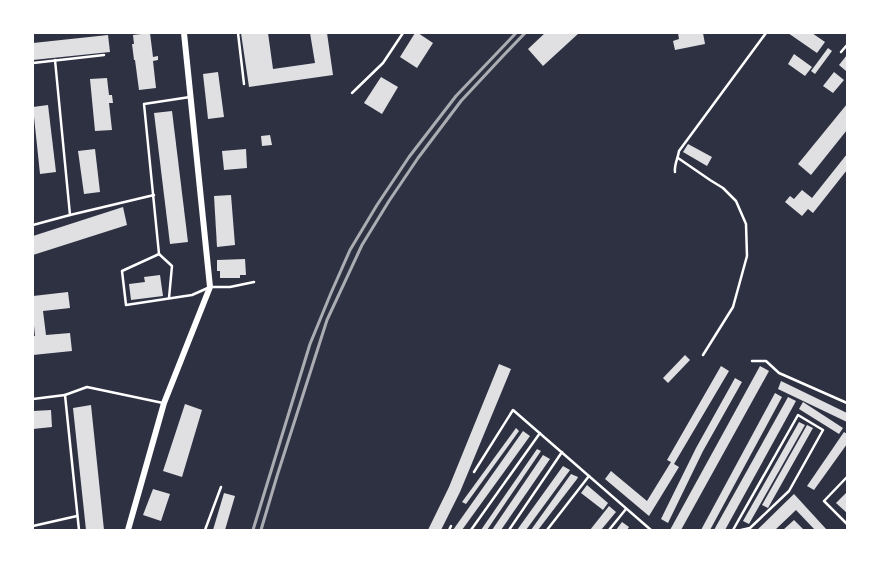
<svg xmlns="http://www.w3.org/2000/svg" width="880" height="563" font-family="'Source Sans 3',sans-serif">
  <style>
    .building { fill: #e0e0e3 }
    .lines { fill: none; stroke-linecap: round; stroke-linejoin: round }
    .service { stroke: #fff; stroke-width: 2.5 }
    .tertiary { stroke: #fff; stroke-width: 6 }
    .rail { stroke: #abadb3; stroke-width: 3 }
  </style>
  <rect width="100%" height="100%" fill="#2d3142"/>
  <!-- building -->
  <g class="building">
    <path d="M 150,33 L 153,57 L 158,56 L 158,60 L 153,61 L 156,88 L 139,90 L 135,60 L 134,60 L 132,44 L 134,44 L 133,35 Z"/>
    <path d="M 241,33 L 268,33 L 273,69 L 315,63 L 310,33 L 327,33 L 333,75 L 249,87 Z"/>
    <path d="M 415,33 L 418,33 L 433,43 L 417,68 L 400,57 Z"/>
    <path d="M 545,33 L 579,33 L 543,66 L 528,49 Z"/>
    <path d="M 678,33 L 703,33 L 705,44 L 675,50 L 673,41 L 679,39 Z"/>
    <path d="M 788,33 L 812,33 L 825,42 L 817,53 Z"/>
    <path d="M 108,35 L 110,52 L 33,60 L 33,43 Z"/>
    <path d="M 828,48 L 832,51 L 815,74 L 811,71 Z"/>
    <path d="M 794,54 L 812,67 L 805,76 L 788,64 Z"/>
    <path d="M 847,55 L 847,70 L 846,71 L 839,65 Z"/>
    <path d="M 218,72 L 224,117 L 208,119 L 203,74 Z"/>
    <path d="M 834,72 L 844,80 L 833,93 L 823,86 Z"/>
    <path d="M 381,77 L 398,87 L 382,114 L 364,103 Z"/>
    <path d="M 107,78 L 109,95 L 112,95 L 113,103 L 109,103 L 112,130 L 95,131 L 90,79 Z"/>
    <path d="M 847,104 L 847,130 L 811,175 L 798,164 Z"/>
    <path d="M 48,105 L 56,172 L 40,174 L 33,107 Z"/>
    <path d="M 172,111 L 188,242 L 170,244 L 154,113 Z"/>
    <path d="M 270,135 L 272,145 L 262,146 L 261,136 Z"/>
    <path d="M 688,144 L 712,157 L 707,166 L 683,152 Z"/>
    <path d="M 95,149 L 100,192 L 84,194 L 78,151 Z"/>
    <path d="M 246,149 L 247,168 L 224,170 L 222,151 Z"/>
    <path d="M 847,154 L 847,170 L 813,213 L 808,209 L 802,216 L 785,202 L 790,196 L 794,199 L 802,190 L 812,198 Z"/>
    <path d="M 231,195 L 235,245 L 217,247 L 214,196 Z"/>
    <path d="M 123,207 L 127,225 L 33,255 L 33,236 Z"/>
    <path d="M 245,259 L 246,275 L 240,275 L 240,278 L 220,278 L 220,271 L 217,271 L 217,260 Z"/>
    <path d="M 160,275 L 163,296 L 131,300 L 129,284 L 145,282 L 144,277 Z"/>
    <path d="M 68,292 L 70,308 L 43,311 L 46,335 L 70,333 L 72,351 L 33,355 L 33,336 L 35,336 L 33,315 L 33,296 Z"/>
    <path d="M 685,355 L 690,360 L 668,383 L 663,378 Z"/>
    <path d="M 499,364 L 511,369 L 460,492 L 441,530 L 428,530 L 449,487 Z"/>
    <path d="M 721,366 L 729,371 L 674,464 L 679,467 L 649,516 L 605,479 L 611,471 L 647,501 L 671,462 L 667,460 Z"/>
    <path d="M 760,366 L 769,371 L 681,530 L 670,530 Z"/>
    <path d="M 735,378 L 742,382 L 703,451 L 668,523 L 661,519 L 696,448 Z"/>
    <path d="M 781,381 L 847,413 L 847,422 L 778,389 Z"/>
    <path d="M 775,393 L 782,397 L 710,530 L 701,530 Z"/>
    <path d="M 788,397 L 796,401 L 725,530 L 714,530 Z"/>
    <path d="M 803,402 L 843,428 L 839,434 L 799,409 Z"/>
    <path d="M 185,404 L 202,410 L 182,477 L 163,471 Z"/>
    <path d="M 91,405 L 104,530 L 86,530 L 73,408 Z"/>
    <path d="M 51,410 L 52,427 L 33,429 L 33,411 Z"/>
    <path d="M 799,422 L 805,425 L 749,524 L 743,521 Z"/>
    <path d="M 807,425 L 813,428 L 768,508 L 762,505 Z"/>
    <path d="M 516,428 L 519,431 L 466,504 L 462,502 Z"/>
    <path d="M 523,431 L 530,436 L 462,530 L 453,530 Z"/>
    <path d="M 844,432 L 847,434 L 847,444 L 814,490 L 807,486 Z"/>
    <path d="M 537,449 L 541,451 L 487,530 L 481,530 Z"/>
    <path d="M 543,455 L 550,459 L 501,530 L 492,530 Z"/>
    <path d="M 563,466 L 570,470 L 526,530 L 517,530 Z"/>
    <path d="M 571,474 L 578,477 L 577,479 L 538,530 L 531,530 Z"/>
    <path d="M 587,485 L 608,503 L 603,510 L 581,493 Z"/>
    <path d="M 153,489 L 170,494 L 161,521 L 143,515 Z"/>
    <path d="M 847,492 L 847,513 L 836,503 Z"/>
    <path d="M 224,493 L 235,496 L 225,530 L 213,530 Z"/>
    <path d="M 794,494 L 827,530 L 815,530 L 796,510 L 775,530 L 757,530 Z"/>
    <path d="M 609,506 L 616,512 L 601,530 L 590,530 Z"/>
    <path d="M 794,520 L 804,530 L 783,530 Z"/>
    <path d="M 622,522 L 629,527 L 627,530 L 616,530 Z"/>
  </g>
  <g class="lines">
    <!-- service -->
    <g class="service">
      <path d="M 238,33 L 244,84"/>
      <path d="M 841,52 L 847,45"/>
      <path d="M 55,60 L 70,215 L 154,195"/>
      <path d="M 33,63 L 104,55"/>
      <path d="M 352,93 L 383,63 L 403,33"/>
      <path d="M 678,158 L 710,180 L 723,188 L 736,201 L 746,224 L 747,256 L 733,307 L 703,355"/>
      <path d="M 675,172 C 674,165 678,158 679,151 L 766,33"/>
      <path d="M 33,225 L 70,215"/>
      <path d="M 159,254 L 122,271 L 126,305 L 192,295 L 210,287 L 230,287 L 254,282"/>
      <path d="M 169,298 L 172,266 L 159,254 L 144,104 L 190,97"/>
      <path d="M 752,361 L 766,361 L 779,373 L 847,403"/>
      <path d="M 65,395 L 87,387 L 163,403"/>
      <path d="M 33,399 L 65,395 L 79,530"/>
      <path d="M 474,472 L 513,410 L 651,530"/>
      <path d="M 847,477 L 824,501 L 847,524"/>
      <path d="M 33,526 L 77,516"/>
      <path d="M 205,530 L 221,487"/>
      <path d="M 449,530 L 451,526"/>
      <path d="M 471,530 L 540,433"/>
      <path d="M 509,530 L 562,452"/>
      <path d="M 547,530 L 589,476"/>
      <path d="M 609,530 L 626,509"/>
      <path d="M 733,530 L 798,415 L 823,430 L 789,491 L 750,528 L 741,530"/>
    </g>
    <!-- tertiary -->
    <path class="tertiary" d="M 128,530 L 164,403 L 210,287 L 184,33"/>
    <!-- rail -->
    <g class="rail">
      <path d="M 253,530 L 310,344 L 331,293 L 350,250 L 377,205 L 409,157 L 456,96 L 516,33"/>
      <path d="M 261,530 L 277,476 L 327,320 L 362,245 L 389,201 L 418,158 L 461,101 L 502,57 L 525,33"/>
    </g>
  </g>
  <!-- border -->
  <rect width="880" height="563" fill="none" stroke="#ffffff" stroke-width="68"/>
</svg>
